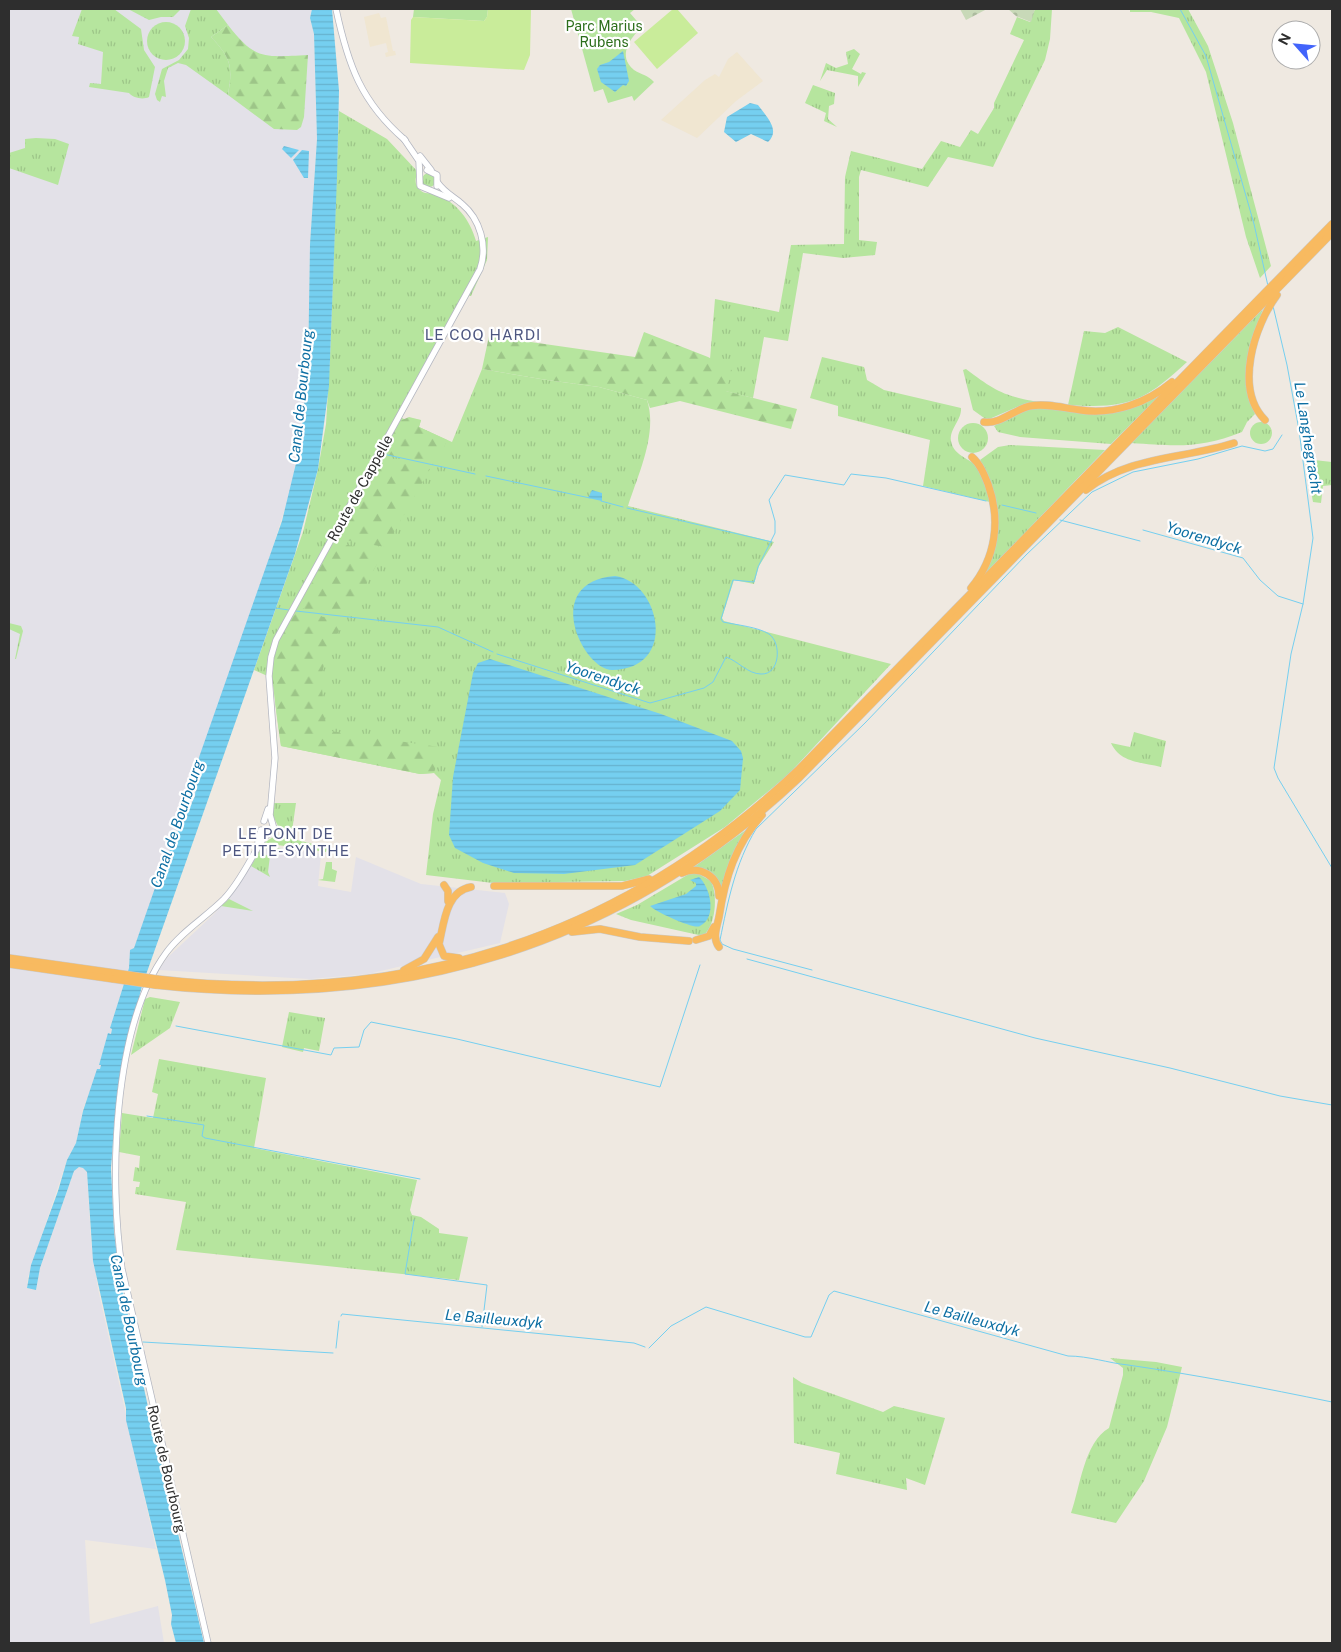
<svg xmlns="http://www.w3.org/2000/svg" width="1341" height="1652" font-family="'Public Sans',sans-serif">
  <style>
    .industrial { fill: #e3e1e8 }
    .education { fill: #f0e6d1 }
    .grass { fill: url(#grass-tufts) }
    .forest { fill: url(#forest-firs) }
    .cemetery { fill: url(#cemetery-stones) }
    .park { fill: #b6e59e }
    .pitch { fill: #c9ec9a }
    .water { fill: url(#water-rules) }
    .lines { fill: none; stroke-linecap: round; stroke-linejoin: round }
    .stream { stroke: #75cff0; stroke-width: 1 }
    .secondary-casing { stroke: #b4b7c1; stroke-width: 7 }
    .trunk-casing { stroke: #c9c9c9; stroke-width: 8 }
    .secondary { stroke: #fff; stroke-width: 5.5 }
    .trunk { stroke: #f8ba60; stroke-width: 7 }
    .trunk-bridge-casing { stroke: #c9c9c9; stroke-width: 8; stroke-linecap: butt }
    .trunk-bridge { stroke: #f8ba60; stroke-width: 7 }
    .labels { text-anchor: middle; stroke-width: 4.5; stroke-linejoin: round; paint-order: stroke }
    .park-label { font-size: 14px; fill: #2c6e1b; stroke: #fff }
    .street-label { font-size: 14px; fill: #2e2e2e; stroke: #fff }
    .neighbourhood-label { font-size: 15px; letter-spacing: 1px; fill: #4d5680; stroke: #fff }
    .water-label { font-size: 15px; font-style: italic; fill: #0d6fa3; stroke: #fff }
  </style>
  <defs>
    <pattern id="grass-tufts" width="24" height="20" patternUnits="userSpaceOnUse" patternTransform="scale(1.25)"><rect width="24" height="20" fill="#b6e59e"/><path d="M3 7l-1-3M5 7V3M7 7l1-3M15 17l-1-3M17 17v-4M19 17l1-3" fill="none" stroke="#9dc588"/></pattern>
    <pattern id="forest-firs" width="22" height="20" patternUnits="userSpaceOnUse" patternTransform="scale(1.25)"><rect width="22" height="20" fill="#b6e59e"/><path d="M5 1l3.5 6h-7zM16 11l3.5 6h-7z" fill="#9dc588"/></pattern>
    <pattern id="cemetery-stones" width="16" height="16" patternUnits="userSpaceOnUse" patternTransform="scale(1.25)"><rect width="16" height="16" fill="#c8d9b8"/><path d="M2 7V4a2 2 0 0 1 4 0v3zM10 15v-3a2 2 0 0 1 4 0v3z" fill="#acbb9e"/></pattern>
    <pattern id="water-rules" width="6" height="5" patternUnits="userSpaceOnUse" patternTransform="scale(1.25)"><rect width="6" height="5" fill="#75cff0"/><path d="M0 2.5h6" fill="none" stroke="#66b2ce"/></pattern>
  </defs>
  <rect width="100%" height="100%" fill="#efe9e1"/>
  <!-- industrial -->
  <g class="industrial">
    <path d="M 9,9 L 312,9 L 310,18 L 314,34 L 317,139 L 310,244 L 308,369 L 304,412 L 292,486 L 266,569 L 199,760 L 195,795 L 188,814 L 172,844 L 134,948 L 130,951 L 129,968 L 110,1028 L 112,1029 L 111,1034 L 108,1034 L 99,1065 L 101,1065 L 100,1069 L 98,1069 L 83,1109 L 76,1143 L 67,1160 L 28,1277 L 27,1288 L 36,1290 L 40,1268 L 74,1171 L 79,1167 L 83,1168 L 87,1172 L 91,1240 L 98,1289 L 156,1549 L 85,1540 L 90,1624 L 158,1606 L 164,1643 L 9,1643 Z"/>
    <path d="M 263,845 L 321,854 L 318,886 L 351,892 L 356,857 L 421,884 L 505,893 L 509,904 L 500,943 L 368,974 L 310,979 L 159,970 L 167,958 L 215,913 L 235,889 Z"/>
  </g>
  <!-- education -->
  <g class="education">
    <path d="M 379,13 L 381,18 L 386,17 L 393,51 L 395,51 L 396,55 L 386,57 L 385,53 L 388,52 L 386,43 L 370,47 L 364,17 Z"/>
    <path d="M 737,52 L 763,81 L 736,101 L 697,138 L 661,120 L 705,80 L 715,74 L 719,77 L 728,59 Z"/>
  </g>
  <!-- grass -->
  <g class="grass">
    <path d="M 82,9 L 114,9 L 141,29 L 144,50 L 155,67 L 149,97 C 143,100 133,98 129,93 L 89,87 L 90,83 L 101,84 L 103,52 L 78,44 L 79,37 L 72,36 Z"/>
    <path d="M 128,9 L 181,9 L 173,17 L 161,17 L 149,20 Z"/>
    <path d="M 191,9 L 216,9 L 228,25 L 211,37 C 231,58 233,66 228,95 L 186,65 L 178,63 L 168,68 L 164,81 L 166,97 L 162,96 L 160,102 L 157,100 L 155,94 L 162,69 L 179,60 L 188,49 L 189,38 L 185,26 Z"/>
    <path d="M 1035,9 L 1052,9 L 1050,39 L 1045,60 L 993,167 L 948,157 L 928,187 L 861,170 L 859,177 L 859,240 L 877,242 L 875,255 L 843,258 L 803,253 L 788,341 L 764,337 L 753,398 L 725,391 L 710,359 L 715,299 L 779,312 L 791,245 L 844,244 L 845,177 L 851,151 L 922,169 L 941,141 L 960,147 L 971,130 L 978,134 L 994,108 L 994,103 L 1024,40 L 1010,34 L 1017,17 L 1030,22 Z"/>
    <path d="M 1130,9 L 1188,9 L 1208,46 L 1233,123 L 1271,266 L 1260,278 L 1246,237 L 1206,72 L 1179,18 L 1151,12 L 1130,12 Z"/>
    <circle cx="166" cy="41" r="19"/>
    <path d="M 854,49 L 860,54 L 852,69 L 861,74 L 862,72 L 866,73 L 858,87 L 858,76 L 827,70 L 820,81 L 826,63 L 836,68 L 848,64 L 846,52 Z"/>
    <path d="M 813,85 L 835,93 L 834,104 L 829,106 L 828,119 L 837,127 L 824,121 L 826,113 L 805,103 Z"/>
    <path d="M 339,111 L 387,139 L 418,172 C 415,178 414,185 420,190 C 425,195 430,192 435,194 C 457,202 470,220 476,241 L 488,237 L 487,260 L 471,296 L 464,295 L 398,416 L 404,419 L 421,420 L 419,427 L 452,442 L 482,369 L 547,380 L 599,387 L 647,400 C 658,433 638,475 628,506 L 774,542 L 759,566 L 754,584 L 734,580 L 722,618 L 724,621 L 891,664 L 788,775 L 725,827 L 647,876 L 625,881 L 493,883 L 426,875 L 433,814 L 441,780 L 434,773 L 420,774 L 281,746 L 272,678 L 254,670 L 303,532 L 318,469 L 326,424 L 330,358 Z"/>
    <path d="M 36,138 L 55,139 L 69,144 L 58,185 L 9,168 L 9,153 L 25,148 L 25,139 Z"/>
    <circle cx="429" cy="180" r="7"/>
    <path d="M 1263,309 C 1248,350 1240,371 1255,414 L 1247,422 L 1242,432 C 1200,449 1175,446 1131,443 Z"/>
    <path d="M 1118,327 L 1187,362 C 1144,402 1127,409 1068,405 L 1084,331 L 1105,333 Z"/>
    <path d="M 822,357 L 864,367 L 867,380 L 884,390 L 961,408 C 962,420 949,429 951,441 C 954,458 973,458 981,471 C 985,480 987,492 990,502 L 923,486 L 930,440 L 838,416 L 838,406 L 810,398 Z"/>
    <path d="M 966,369 C 994,390 1003,396 1038,402 L 1024,404 L 987,420 L 973,410 L 963,370 Z"/>
    <path d="M 1158,397 L 1111,444 L 1020,437 L 998,432 L 994,426 L 1027,409 L 1050,408 L 1084,414 L 1135,406 Z"/>
    <circle cx="1261" cy="433" r="11"/>
    <circle cx="973" cy="438" r="15"/>
    <path d="M 1010,445 L 1105,450 L 983,576 L 997,530 L 986,471 L 980,460 L 998,447 Z"/>
    <path d="M 1305,459 L 1332,462 L 1332,485 L 1323,486 L 1321,503 L 1313,502 Z"/>
    <path d="M 9,623 L 21,626 L 23,631 L 16,659 L 15,659 L 20,634 L 9,629 Z"/>
    <path d="M 1134,732 L 1166,741 L 1161,767 C 1141,762 1120,763 1111,743 L 1130,747 Z"/>
    <path d="M 274,803 L 296,803 L 292,831 L 278,826 L 272,814 Z"/>
    <path d="M 750,827 L 731,858 L 721,889 L 713,874 L 694,867 Z"/>
    <path d="M 276,835 L 326,847 L 328,848 L 326,852 L 264,843 Z"/>
    <path d="M 263,845 L 282,849 L 282,851 L 264,848 L 262,854 L 270,856 L 268,872 L 270,877 L 251,866 Z"/>
    <path d="M 697,873 L 711,881 C 718,896 716,925 703,936 L 631,920 L 616,914 L 637,905 L 689,874 Z"/>
    <path d="M 150,997 L 180,1002 L 170,1028 L 131,1055 L 145,999 Z"/>
    <path d="M 289,1012 L 325,1018 L 319,1051 L 304,1048 L 303,1052 L 282,1047 Z"/>
    <path d="M 159,1059 L 266,1078 L 254,1148 L 417,1180 L 410,1210 L 412,1215 L 421,1217 L 439,1229 L 439,1233 L 468,1237 L 459,1280 L 176,1250 L 186,1202 L 135,1194 L 136,1187 L 139,1187 L 140,1182 L 133,1181 L 135,1167 L 139,1168 L 140,1156 L 119,1152 L 122,1113 L 153,1118 L 158,1094 L 152,1092 Z"/>
    <path d="M 1110,1358 L 1156,1362 L 1182,1367 L 1167,1427 L 1144,1481 L 1116,1523 L 1071,1513 C 1080,1488 1084,1442 1109,1428 L 1123,1375 L 1123,1368 Z"/>
    <path d="M 793,1377 L 802,1383 L 883,1412 L 894,1406 L 945,1418 L 925,1485 L 906,1478 L 907,1490 L 836,1474 L 840,1453 L 794,1443 Z"/>
  </g>
  <!-- forest -->
  <g class="forest">
    <path d="M 228,25 C 256,61 264,57 308,55 L 304,117 L 301,127 L 297,130 L 274,129 L 228,95 C 233,66 231,58 211,37 Z"/>
    <path d="M 644,332 L 708,357 L 732,370 L 726,391 L 797,409 L 791,429 L 680,401 L 650,408 L 647,400 L 599,387 L 547,380 L 482,369 L 489,336 L 635,357 Z"/>
    <path d="M 409,417 L 421,420 L 419,427 L 447,440 L 441,456 L 434,465 L 382,454 L 400,421 Z"/>
    <path d="M 378,462 L 402,469 L 404,463 L 430,469 L 404,515 L 400,516 L 401,521 L 385,547 L 345,540 L 340,532 Z"/>
    <path d="M 347,545 L 384,551 L 349,615 L 299,608 L 328,552 Z"/>
    <path d="M 297,613 L 345,620 L 326,655 L 321,679 L 326,727 L 330,731 L 439,747 L 441,749 L 434,773 L 420,774 L 281,746 C 276,709 262,640 297,613 Z"/>
  </g>
  <!-- cemetery -->
  <g class="cemetery">
    <path d="M 960,9 L 987,9 L 966,20 Z"/>
    <path d="M 1008,9 L 1035,9 L 1031,22 L 1016,16 Z"/>
  </g>
  <!-- park -->
  <g class="park">
    <path d="M 414,9 L 488,9 L 487,17 L 484,21 L 413,17 Z"/>
    <path d="M 571,9 L 635,9 L 630,13 L 642,27 C 630,38 617,56 634,70 C 642,75 648,75 654,82 L 634,101 L 632,96 L 608,103 L 603,89 L 594,92 Z"/>
    <path d="M 326,862 L 332,862 L 332,869 L 337,871 L 335,882 L 318,880 L 323,879 Z"/>
    <path d="M 229,899 L 253,911 L 221,906 Z"/>
  </g>
  <!-- pitch -->
  <g class="pitch">
    <path d="M 488,9 L 531,9 L 530,55 L 524,70 L 410,63 L 411,20 L 413,17 L 484,21 L 487,17 Z"/>
    <path d="M 673,9 L 677,9 L 698,33 L 657,69 L 634,42 Z"/>
  </g>
  <!-- water -->
  <g class="water">
    <path d="M 312,9 L 332,9 L 339,91 L 337,177 L 329,386 L 318,469 L 295,554 L 142,986 L 124,1057 L 115,1116 L 111,1168 L 114,1232 L 120,1278 L 150,1416 L 204,1643 L 176,1643 L 171,1624 L 172,1615 L 165,1580 L 126,1420 L 126,1408 L 93,1261 L 87,1172 L 83,1168 L 79,1167 L 74,1171 L 40,1268 L 36,1290 L 27,1288 L 31,1265 L 58,1191 L 67,1160 L 76,1143 L 83,1111 L 97,1069 L 100,1069 L 101,1065 L 99,1065 L 108,1033 L 111,1034 L 112,1029 L 110,1028 L 129,968 L 130,950 L 134,948 L 156,885 L 156,880 L 159,879 L 172,844 L 195,796 L 197,763 L 282,521 L 299,451 L 308,369 L 310,244 L 317,139 L 314,34 L 310,18 Z"/>
    <path d="M 623,51 L 629,81 L 626,86 L 623,85 L 615,92 L 601,82 L 597,69 L 600,65 L 609,62 Z"/>
    <path d="M 750,103 L 758,105 C 766,116 781,130 768,142 L 751,134 L 736,142 L 724,132 L 727,117 Z"/>
    <path d="M 284,146 L 299,150 L 291,158 L 282,149 Z"/>
    <path d="M 302,150 L 309,151 L 308,178 L 304,178 L 293,160 Z"/>
    <path d="M 592,490 L 602,493 L 602,501 L 588,498 Z"/>
    <path d="M 615,576 C 660,582 679,669 612,670 C 583,670 540,582 615,576 Z"/>
    <path d="M 490,659 L 661,714 L 732,741 L 741,751 L 743,758 L 740,790 L 720,811 L 635,865 L 564,874 L 514,873 L 483,863 L 455,848 L 449,835 L 453,777 L 473,673 L 478,663 Z"/>
    <path d="M 699,877 C 710,887 718,917 700,926 C 695,930 656,912 650,906 L 686,894 L 696,886 L 696,883 L 690,880 Z"/>
  </g>
  <g class="lines">
    <!-- stream -->
    <g class="stream">
      <path d="M 1180,9 L 1206,56 L 1254,224 L 1268,286"/>
      <path d="M 1273,306 L 1287,365 L 1299,430 L 1313,538 L 1303,604 L 1291,654 L 1274,768 L 1278,778 L 1332,868"/>
      <path d="M 383,454 L 475,474"/>
      <path d="M 486,476 L 590,498"/>
      <path d="M 601,501 L 623,507"/>
      <path d="M 1002,505 L 1036,513"/>
      <path d="M 627,508 L 772,542"/>
      <path d="M 1060,520 L 1140,541"/>
      <path d="M 1143,530 L 1243,558 L 1260,580 L 1278,596 L 1303,604"/>
      <path d="M 275,608 L 289,610"/>
      <path d="M 296,611 L 438,627 L 493,652"/>
      <path d="M 497,654 L 650,703 L 704,688 L 713,682 L 726,657 C 738,661 748,674 761,674 C 780,675 782,643 769,634 C 758,627 737,625 723,622 L 721,619 L 733,580 L 754,582 L 758,567 L 775,533 L 775,521 L 769,500 L 785,475 L 844,485 L 851,474 L 886,478 L 986,501"/>
      <path d="M 747,959 L 1035,1038 L 1170,1068 L 1280,1096 L 1332,1105"/>
      <path d="M 812,970 L 733,949 L 722,944 L 720,940 C 728,901 735,864 756,829 L 865,723 L 1026,555 L 1092,492 L 1133,472 L 1198,459 L 1242,446 L 1265,451 L 1273,449 L 1282,435"/>
      <path d="M 176,1026 L 331,1055 L 334,1048 L 359,1047 L 364,1030 L 371,1022 L 457,1039 L 660,1087 L 700,965"/>
      <path d="M 147,1116 L 204,1125 L 202,1136 L 205,1138 L 420,1179"/>
      <path d="M 414,1220 L 405,1274 L 487,1285 L 482,1327"/>
      <path d="M 341,1316 L 342,1314 L 634,1343 L 645,1347"/>
      <path d="M 143,1342 L 333,1353"/>
      <path d="M 336,1348 L 339,1321"/>
      <path d="M 649,1348 L 671,1326 L 706,1307 L 805,1337 L 811,1337 L 829,1295 L 834,1291 L 1068,1356 C 1089,1356 1108,1363 1128,1365 C 1197,1375 1264,1388 1332,1402"/>
    </g>
    <!-- secondary casing -->
    <g class="secondary-casing">
      <g id="secondary">
        <path d="M 336,9 C 348,65 361,102 405,140"/>
        <path d="M 404,139 L 419,161 L 420,186 L 449,198"/>
        <path d="M 420,156 L 431,170"/>
        <path d="M 427,170 L 437,175 L 437,186"/>
        <path d="M 264,821 L 268,809"/>
        <path d="M 258,842 L 261,830"/>
        <path d="M 208,1643 L 122,1269 C 109,1182 112,1027 166,953 C 181,932 206,917 224,899 C 241,881 250,859 263,839 C 266,834 271,834 274,829 L 270,815 L 275,758 L 269,676 L 271,657 L 276,640 L 480,269 C 488,246 480,219 462,204 C 454,197 444,192 438,183"/>
      </g>
    </g>
    <!-- trunk casing -->
    <g class="trunk-casing">
      <g id="trunk">
        <path d="M 1265,420 C 1234,389 1254,326 1277,295"/>
        <path d="M 984,422 C 999,425 1015,409 1030,406 C 1047,403 1063,408 1080,410 C 1113,415 1147,403 1172,382"/>
        <path d="M 1086,490 C 1128,456 1184,459 1234,443"/>
        <path d="M 971,588 C 996,558 1001,520 988,484 C 984,474 980,464 972,457"/>
        <path d="M 682,873 C 700,865 719,876 719,896"/>
        <path d="M 444,885 L 448,891 L 448,901"/>
        <path d="M 494,886 L 622,886 L 649,879"/>
        <path d="M 572,932 L 600,929 L 640,937 L 689,941"/>
        <path d="M 696,940 L 709,936 L 714,927"/>
        <path d="M 719,947 C 712,938 717,927 719,917 C 725,878 735,845 762,815"/>
        <path d="M 9,958 L 115,973"/>
        <path d="M 459,958 L 444,956 L 439,944 C 444,923 446,891 471,887"/>
        <path d="M 9,964 L 113,979"/>
        <path d="M 404,970 L 424,959 L 438,937"/>
        <path d="M 157,979 C 401,1007 621,939 799,769 L 1332,224"/>
        <path d="M 155,985 C 398,1012 620,947 799,778 L 1332,233"/>
      </g>
    </g>
    <!-- secondary -->
    <use href="#secondary" class="secondary"/>
    <!-- trunk -->
    <use href="#trunk" class="trunk"/>
    <!-- trunk-bridge casing -->
    <g class="trunk-bridge-casing">
      <g id="trunk-bridge">
        <path d="M 115,973 L 157,979"/>
        <path d="M 113,979 L 155,985"/>
      </g>
    </g>
    <!-- trunk-bridge -->
    <use href="#trunk-bridge" class="trunk-bridge"/>
  </g>
  <g class="labels">
    <!-- park labels -->
    <g class="park-label">
      <text x="604" y="31">Parc Marius<tspan x="604" dy="16">Rubens</tspan></text>
    </g>
    <!-- street labels -->
    <g class="street-label">
      <text transform="translate(360 488) rotate(-61)" y="5">Route de Cappelle</text>
      <text transform="translate(167 1469) rotate(77)" y="5">Route de Bourbourg</text>
    </g>
    <!-- neighbourhood labels -->
    <g class="neighbourhood-label">
      <text x="483" y="340">LE COQ HARDI</text>
      <text x="286" y="839">LE PONT DE<tspan x="286" dy="17">PETITE-SYNTHE</tspan></text>
    </g>
    <!-- water labels -->
    <g class="water-label">
      <text transform="translate(301 396) rotate(-84)" y="5">Canal de Bourbourg</text>
      <text transform="translate(1308 438) rotate(81)" y="5">Le Langhegracht</text>
      <text transform="translate(1204 538) rotate(17)" y="5">Yoorendyck</text>
      <text transform="translate(603 678) rotate(18)" y="5">Yoorendyck</text>
      <text transform="translate(177 824) rotate(-71)" y="5">Canal de Bourbourg</text>
      <text transform="translate(494 1319) rotate(5)" y="5">Le Bailleuxdyk</text>
      <text transform="translate(972 1319) rotate(15)" y="5">Le Bailleuxdyk</text>
      <text transform="translate(129 1320) rotate(78)" y="5">Canal de Bourbourg</text>
    </g>
  </g>
  <!-- border -->
  <rect width="1341" height="1652" fill="none" stroke="#2e2e2e" stroke-width="20"/>
  <!-- north arrow -->
  <g transform="translate(1296 45) rotate(297)"><circle r="24" fill="#ffffff" stroke="#ababab"/>
  <path d="M0-4L9 19L0 12L-9 19Z" fill="#4264fb"/>
  <text y="-8" font-size="14" font-weight="bold" text-anchor="middle" fill="#2e2e2e">N</text>
  </g>
</svg>
